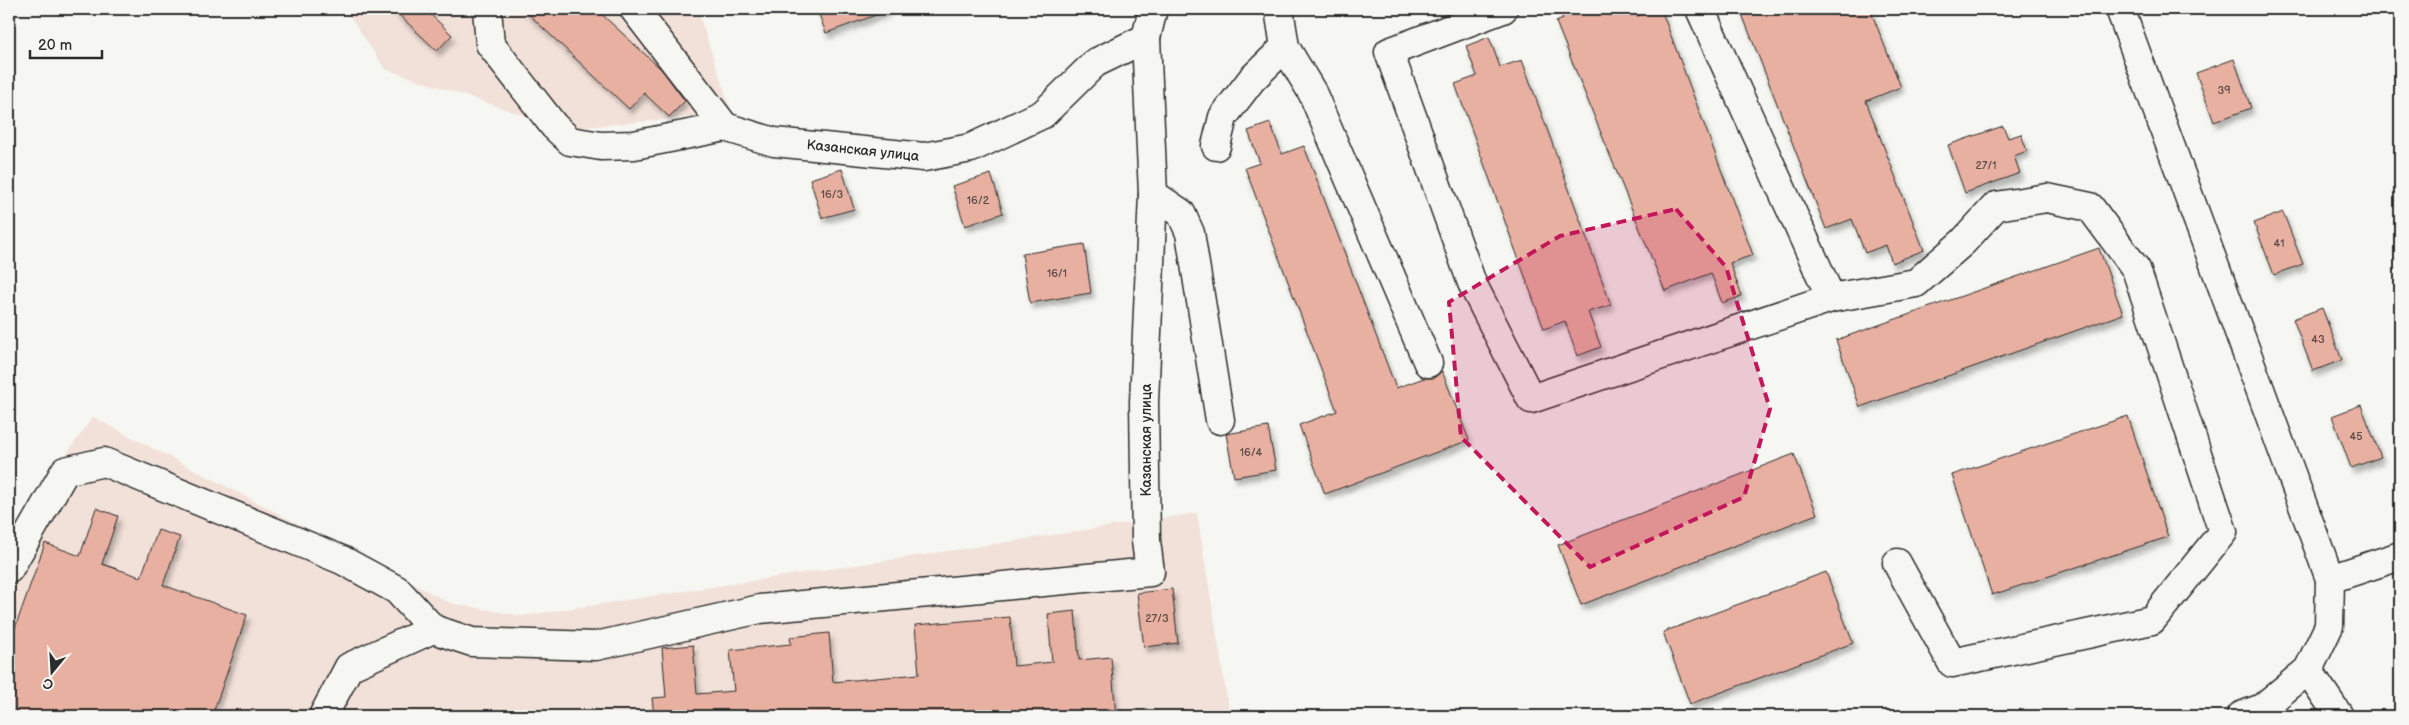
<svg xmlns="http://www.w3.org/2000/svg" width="2409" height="725" font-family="'Balsamiq Sans',sans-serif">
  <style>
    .built { fill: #f2e1d9 }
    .building { fill: #e8b0a0; stroke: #2b2b2b; filter: url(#shadow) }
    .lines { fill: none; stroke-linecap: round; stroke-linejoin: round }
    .minor-casing { stroke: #2b2b2b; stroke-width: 31 }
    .minor { stroke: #f6f6f2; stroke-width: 28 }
    .marked { fill: #c2185b; fill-opacity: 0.2; stroke: #c2185b; stroke-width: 4; stroke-dasharray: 10 6; stroke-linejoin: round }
    .labels { text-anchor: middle; stroke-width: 4.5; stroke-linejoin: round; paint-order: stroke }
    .number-label { font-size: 11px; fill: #5a4c48 }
    .street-label { font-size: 14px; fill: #2b2b2b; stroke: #f6f6f2 }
  </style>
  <defs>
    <filter id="shadow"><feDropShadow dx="3" dy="5.5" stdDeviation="2.5" flood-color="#0004"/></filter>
  </defs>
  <rect width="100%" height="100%" fill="#f6f6f2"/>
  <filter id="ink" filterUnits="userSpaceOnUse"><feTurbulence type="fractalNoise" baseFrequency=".02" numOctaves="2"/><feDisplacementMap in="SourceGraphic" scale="10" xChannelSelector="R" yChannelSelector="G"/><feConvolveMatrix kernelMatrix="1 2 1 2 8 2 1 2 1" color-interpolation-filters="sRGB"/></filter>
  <g filter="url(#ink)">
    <!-- built -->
    <g class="built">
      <path d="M 345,9 L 697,9 L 732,113 L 565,129 L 385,69 Z"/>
      <path d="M 93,417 L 450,603 L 522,616 L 1197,513 L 1230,716 L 9,716 L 9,547 L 20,519 Z"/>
    </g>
    <!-- building -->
    <g class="building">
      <path d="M 393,9 L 425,9 L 452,35 L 437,51 Z"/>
      <path d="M 523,9 L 596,9 L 662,70 L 685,101 L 669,117 L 644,93 L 629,109 Z"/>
      <path d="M 817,9 L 887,9 L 887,11 L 826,33 Z"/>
      <path d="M 1559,9 L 1635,9 L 1637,16 L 1661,9 L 1753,255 L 1730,263 L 1742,296 L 1722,303 L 1711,273 L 1665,291 L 1556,22 L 1563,19 Z"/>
      <path d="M 1740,9 L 1870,9 L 1901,87 L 1866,101 L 1924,250 L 1892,263 L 1886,245 L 1865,253 L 1852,219 L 1826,229 Z"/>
      <path d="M 1489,37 L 1500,67 L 1522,60 L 1611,305 L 1588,312 L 1601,347 L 1577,356 L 1565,321 L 1544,329 L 1455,84 L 1477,76 L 1466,46 Z"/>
      <path d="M 2234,59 L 2251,108 L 2214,122 L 2196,73 Z"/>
      <path d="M 1270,123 L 1282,154 L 1304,146 L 1396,388 L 1424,378 L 1434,378 L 1442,371 L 1469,440 L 1325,494 L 1299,425 L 1337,411 L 1245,168 L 1260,163 L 1248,131 Z"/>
      <path d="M 2003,126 L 2008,138 L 2021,134 L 2027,151 L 2014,156 L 2020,173 L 1965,193 L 1948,145 Z"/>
      <path d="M 842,169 L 854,209 L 822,218 L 810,179 Z"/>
      <path d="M 991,174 L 1003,213 L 965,226 L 952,186 Z"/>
      <path d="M 2283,212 L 2303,264 L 2274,275 L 2254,223 Z"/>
      <path d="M 1084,244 L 1091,293 L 1030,303 L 1022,254 Z"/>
      <path d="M 2099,248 L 2123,314 L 1860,407 L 1836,340 Z"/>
      <path d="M 2322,308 L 2342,360 L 2313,371 L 2293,319 Z"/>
      <path d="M 2361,405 L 2381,457 L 2351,468 L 2332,416 Z"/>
      <path d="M 2128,416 L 2168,537 L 1992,595 L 1952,475 Z"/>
      <path d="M 1268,427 L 1276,470 L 1234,477 L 1226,434 Z"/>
      <path d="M 1794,454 L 1817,514 L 1581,605 L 1558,545 Z"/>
      <path d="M 96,508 L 118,516 L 102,564 L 141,577 L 158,530 L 180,537 L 163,585 L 247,615 L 212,716 L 9,716 L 9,645 L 45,543 L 80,556 Z"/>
      <path d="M 1826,572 L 1853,643 L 1690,704 L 1663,632 Z"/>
      <path d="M 1172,589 L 1178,643 L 1144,647 L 1137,593 Z"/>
      <path d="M 1075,611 L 1079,660 L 1111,657 L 1116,716 L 654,716 L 652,698 L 666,697 L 662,648 L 693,645 L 697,694 L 734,691 L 730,650 L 791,644 L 790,637 L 829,633 L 833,682 L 919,674 L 915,625 L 1010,617 L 1014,666 L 1052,662 L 1048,614 Z"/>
    </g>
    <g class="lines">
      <!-- minor casing -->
      <g class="minor-casing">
        <g id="minor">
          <path d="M 487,9 L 490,44 L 554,126 L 570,141 L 601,146 L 634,145 L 725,127"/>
          <path d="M 634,9 L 725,127 L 774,142 L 924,157 L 971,148 L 1043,114 L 1095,63 L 1146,38"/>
          <path d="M 1279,9 L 1285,47 L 1312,92 L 1428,363"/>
          <path d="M 1503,9 L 1389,52 L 1472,283 L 1531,399 L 1831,298"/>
          <path d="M 1700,9 L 1831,298 L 1916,283 L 1963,242 L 1996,206 L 2047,198 L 2090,207 L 2136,269 L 2223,532 L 2152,620 L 1952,663 L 1897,563"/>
          <path d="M 2120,9 L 2330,579"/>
          <path d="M 1216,146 L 1223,117 L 1252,79 L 1285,47"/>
          <path d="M 1153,194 L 1181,213 L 1190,233 L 1220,420"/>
          <path d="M 9,569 L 65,471 L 104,462 L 342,560 L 397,590 L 433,629 L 472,642 L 596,646 L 760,609 L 1150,572 L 1146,541 L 1144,402 L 1153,194 L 1146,38 L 1153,9"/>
          <path d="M 2308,670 L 2339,716"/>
          <path d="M 323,716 L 349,667 L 433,629"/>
          <path d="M 2241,716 L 2262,708 L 2308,670 L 2329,626 L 2330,579 L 2400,556"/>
        </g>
      </g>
      <!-- minor -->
      <use href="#minor" class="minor"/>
    </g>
  </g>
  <!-- marked area -->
  <path class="marked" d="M 1676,209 L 1726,267 L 1770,409 L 1744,497 L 1590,567 L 1461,437 L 1449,302 L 1560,236 Z"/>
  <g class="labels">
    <!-- number labels -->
    <g class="number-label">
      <text x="2224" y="94">39</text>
      <text x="1986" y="169">27/1</text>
      <text x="832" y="198">16/3</text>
      <text x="978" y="204">16/2</text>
      <text x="2279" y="247">41</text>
      <text x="1057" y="277">16/1</text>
      <text x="2318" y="343">43</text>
      <text x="2356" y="440">45</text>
      <text x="1251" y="456">16/4</text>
      <text x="1157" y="622">27/3</text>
    </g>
    <!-- street labels -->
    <g class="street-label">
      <text transform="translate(863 150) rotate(6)" y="5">Казанская улица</text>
      <text transform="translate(1146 440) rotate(-90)" y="5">Казанская улица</text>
    </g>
  </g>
  <!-- margin -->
  <rect width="2409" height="725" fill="none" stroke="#f6f6f2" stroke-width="30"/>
  <rect x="15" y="15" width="2379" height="695" fill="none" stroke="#2b2b2b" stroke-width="2" filter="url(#ink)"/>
  <!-- north arrow -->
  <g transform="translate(52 672) rotate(198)" stroke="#f6f6f2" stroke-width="4" paint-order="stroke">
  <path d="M0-4L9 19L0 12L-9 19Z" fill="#2b2b2b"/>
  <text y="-8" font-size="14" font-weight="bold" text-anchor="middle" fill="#2b2b2b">С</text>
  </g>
  <!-- scale -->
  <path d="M30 50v8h72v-8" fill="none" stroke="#2b2b2b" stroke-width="2.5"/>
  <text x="38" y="50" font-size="15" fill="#2b2b2b" stroke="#f6f6f2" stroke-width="4" paint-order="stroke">20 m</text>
</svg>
